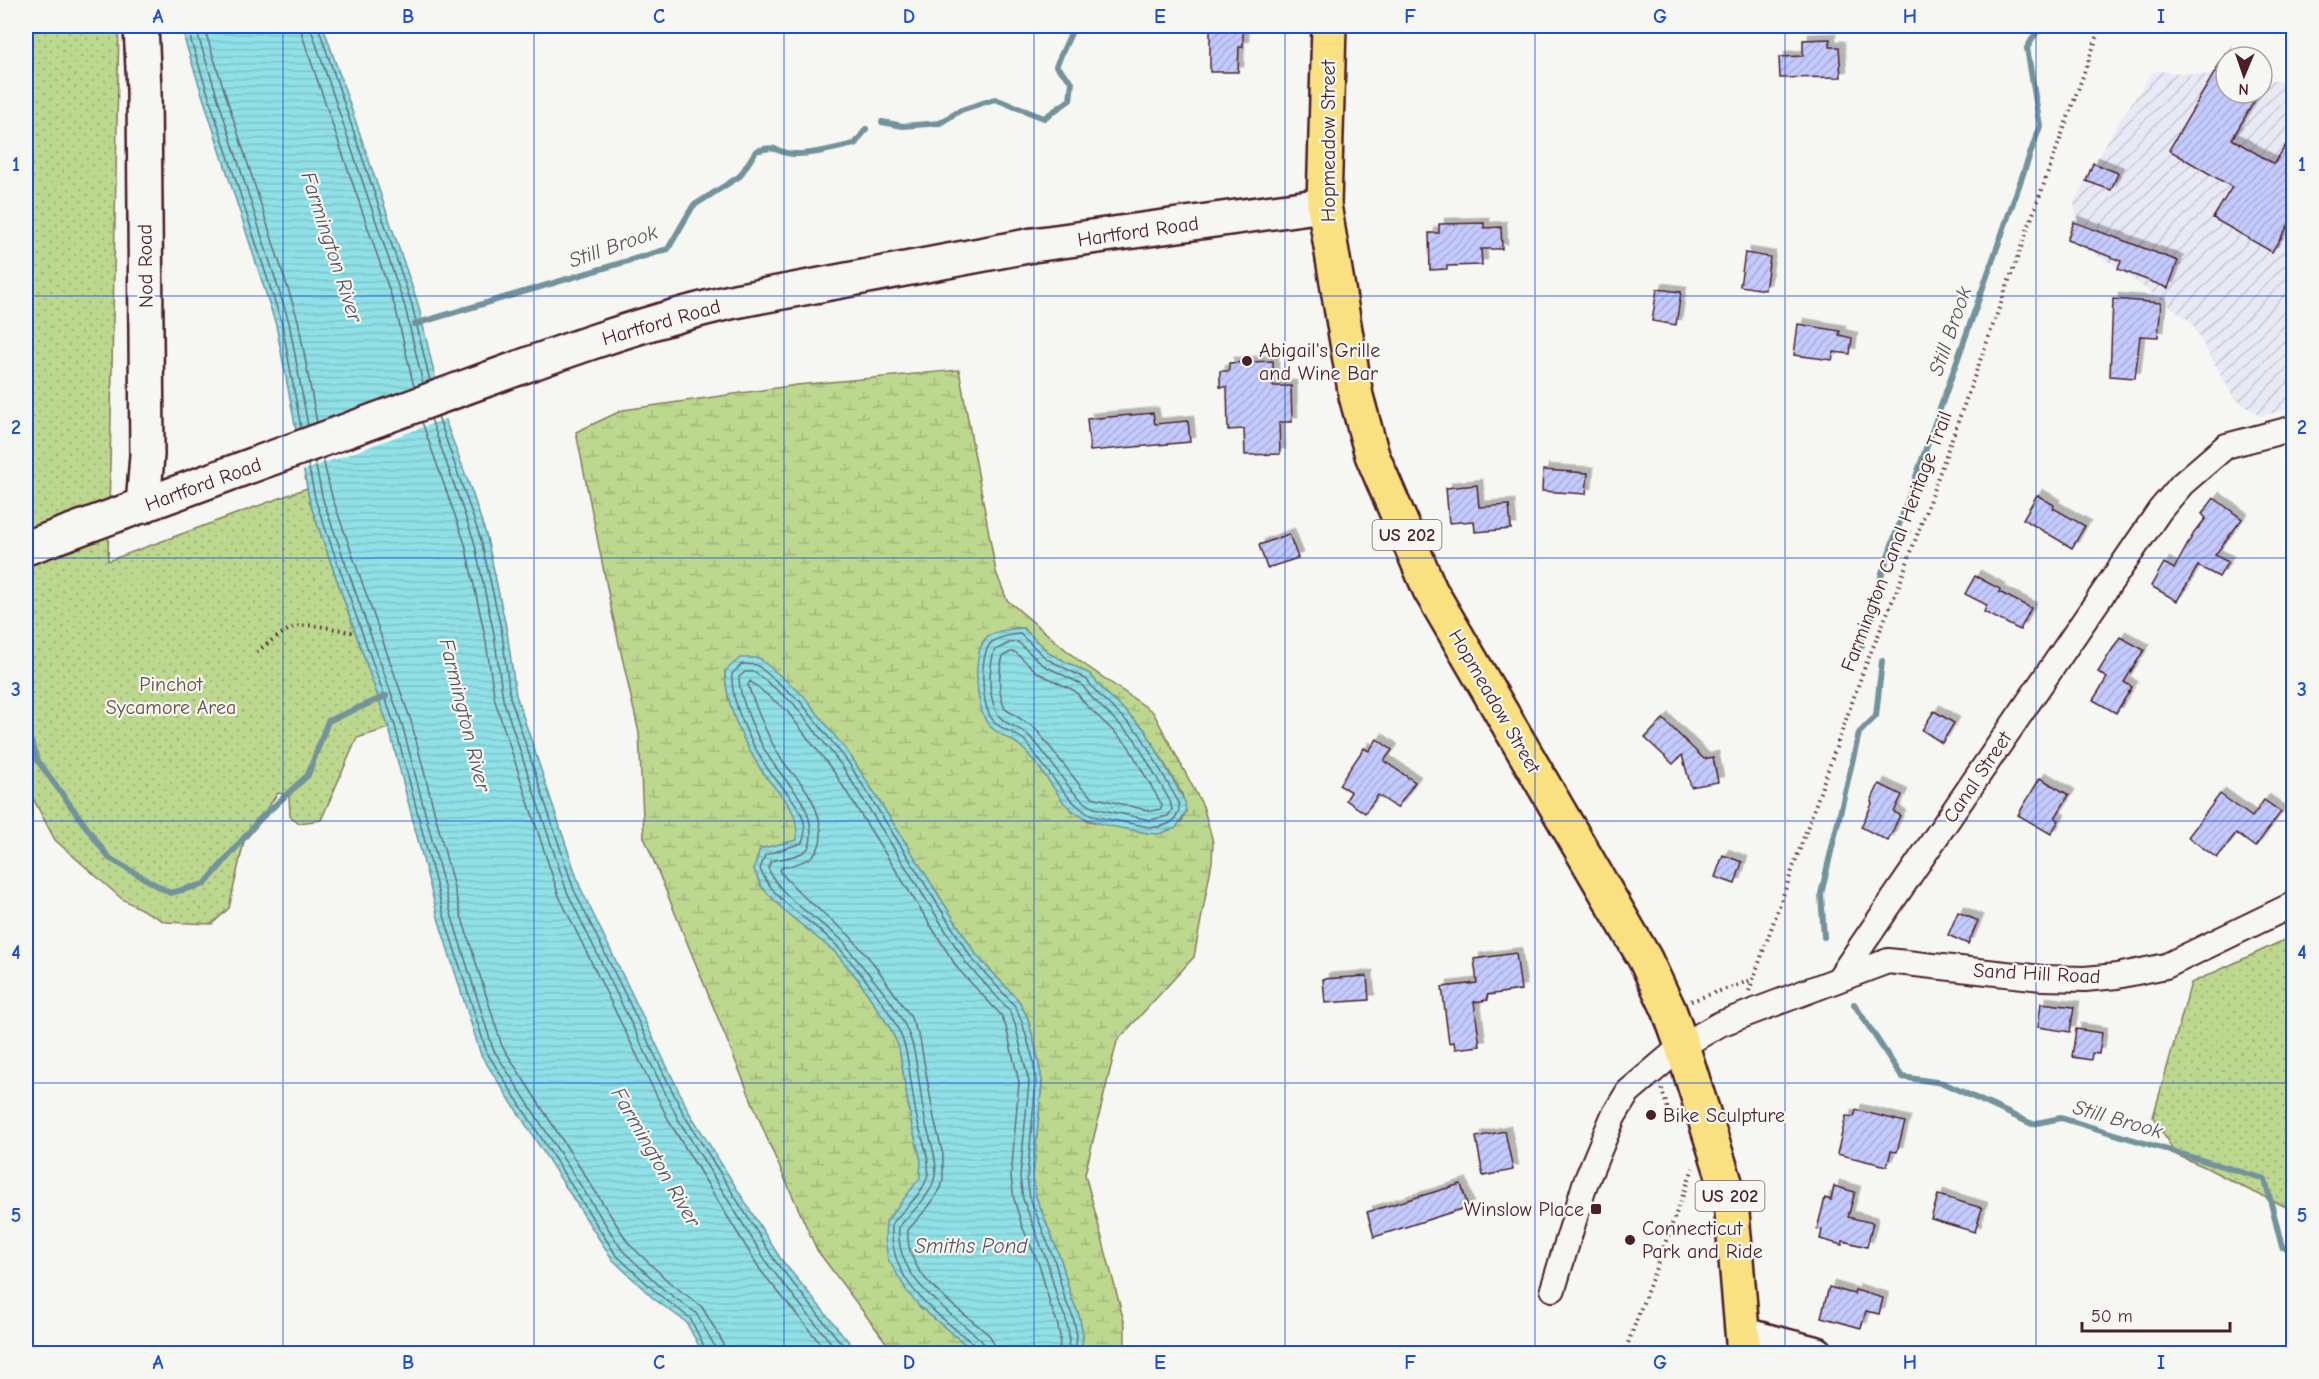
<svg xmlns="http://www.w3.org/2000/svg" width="2319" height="1379" font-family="'Comic Neue',sans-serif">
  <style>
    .industrial { fill: url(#industrial-furrows) }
    .grass { fill: url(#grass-dots); stroke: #837b5c; stroke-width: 1.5 }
    .wetland { fill: url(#wetland-marsh); stroke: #837b5c; stroke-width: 1.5; fill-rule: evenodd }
    .water { fill: url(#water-rules); stroke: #73939c; stroke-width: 1.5 }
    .pier { fill: #f6f6f2 }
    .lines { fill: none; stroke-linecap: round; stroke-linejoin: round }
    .shore { stroke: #666d76; stroke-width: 1.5 }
    .stream { stroke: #73939c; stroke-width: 6 }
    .building { fill: url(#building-hatch); stroke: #4a1f2b; stroke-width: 1.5; filter: url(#shadow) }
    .street-casing { stroke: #4a1f2b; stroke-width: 28 }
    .secondary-casing { stroke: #4a1f2b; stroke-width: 38 }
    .highway-casing { stroke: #4a1f2b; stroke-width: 38 }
    .path { stroke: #4a1f2b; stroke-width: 4; stroke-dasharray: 1.5 4.5; stroke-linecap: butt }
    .street { stroke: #f6f6f2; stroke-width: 24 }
    .secondary { stroke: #f6f6f2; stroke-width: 33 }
    .highway { stroke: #f9e181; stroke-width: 33 }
    .grid { fill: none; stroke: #1d4ed8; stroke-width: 1.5; stroke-opacity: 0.55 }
    .poi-dot { fill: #4a1f2b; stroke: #f6f6f2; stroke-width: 2 }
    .labels { text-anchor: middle; stroke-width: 4.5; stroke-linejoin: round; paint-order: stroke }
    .shield { fill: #f6f6f2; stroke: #7e6067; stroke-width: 1.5 }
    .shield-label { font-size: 18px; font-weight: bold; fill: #4a1f2b }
    .street-label { font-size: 20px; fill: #4a1f2b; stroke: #f6f6f2 }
    .poi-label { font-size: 20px; fill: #4a1f2b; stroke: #f6f6f2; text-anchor: start }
    .park-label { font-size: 20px; fill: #664d44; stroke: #f6f6f2 }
    .water-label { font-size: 21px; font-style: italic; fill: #5b505a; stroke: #f6f6f2 }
    .neatline { fill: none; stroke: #1d4ed8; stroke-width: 2 }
    .grid-label { font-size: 20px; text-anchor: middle; font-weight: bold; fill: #1d4ed8 }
  </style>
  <defs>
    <pattern id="industrial-furrows" width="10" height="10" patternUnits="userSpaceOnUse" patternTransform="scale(1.5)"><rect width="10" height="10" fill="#e7e9f5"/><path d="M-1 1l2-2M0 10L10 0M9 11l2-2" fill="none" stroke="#c8c7d2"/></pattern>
    <pattern id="grass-dots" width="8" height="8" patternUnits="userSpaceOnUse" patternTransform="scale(1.5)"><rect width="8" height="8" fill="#bcd78e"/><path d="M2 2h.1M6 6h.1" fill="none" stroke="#a3b87b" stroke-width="1.8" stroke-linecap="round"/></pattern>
    <pattern id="wetland-marsh" width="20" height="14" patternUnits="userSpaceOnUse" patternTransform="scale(1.5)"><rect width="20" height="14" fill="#bcd78e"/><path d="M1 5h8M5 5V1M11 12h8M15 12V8" fill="none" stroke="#a3b87b"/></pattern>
    <pattern id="water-rules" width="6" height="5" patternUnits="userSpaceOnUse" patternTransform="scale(1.5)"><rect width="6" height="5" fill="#8fe1e7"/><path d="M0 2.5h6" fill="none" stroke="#7dc1c6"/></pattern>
    <pattern id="building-hatch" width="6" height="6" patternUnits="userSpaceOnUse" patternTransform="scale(1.5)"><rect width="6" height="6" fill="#c3cafc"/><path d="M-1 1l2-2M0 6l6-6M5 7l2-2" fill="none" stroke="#a9add8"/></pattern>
    <filter id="shadow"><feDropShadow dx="5.5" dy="-5.5" stdDeviation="0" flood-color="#0004"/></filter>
  </defs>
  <rect width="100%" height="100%" fill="#f6f6f2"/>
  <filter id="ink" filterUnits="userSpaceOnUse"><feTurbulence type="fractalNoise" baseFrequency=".0167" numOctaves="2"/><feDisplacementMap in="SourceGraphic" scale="12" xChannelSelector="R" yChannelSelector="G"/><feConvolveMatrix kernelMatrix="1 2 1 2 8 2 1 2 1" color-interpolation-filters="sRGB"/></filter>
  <g filter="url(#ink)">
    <!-- industrial -->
    <path class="industrial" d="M 2153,71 L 2226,76 L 2226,93 L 2262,93 L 2262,80 L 2293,81 L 2293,408 L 2260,416 L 2234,398 L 2190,321 L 2111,263 L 2080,246 L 2074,202 L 2115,128 Z"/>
    <!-- grass -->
    <g class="grass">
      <path d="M 26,26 L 119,26 L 108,561 L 307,488 L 310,503 L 389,728 L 357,738 L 321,820 L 299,823 L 290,816 L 289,795 L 278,793 L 244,841 L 229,908 L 212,924 L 165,922 L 122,899 L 55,840 L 26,785 Z"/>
      <path d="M 2293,936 L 2293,1210 L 2247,1189 L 2205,1167 L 2176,1155 L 2153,1117 L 2191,983 Z"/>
    </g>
    <!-- wetland -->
    <path class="wetland" d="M 959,370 L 996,572 L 1007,600 L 1078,660 L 1153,712 L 1203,806 L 1213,842 L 1212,862 L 1194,957 L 1117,1041 L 1085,1174 L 1125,1325 L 1125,1353 L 1081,1353 L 1083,1335 L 1079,1315 L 1071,1297 L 1061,1260 L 1036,1197 L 1033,1178 L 1042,1081 L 1038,1058 L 1028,1019 L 1019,1001 L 977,956 L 852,758 L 840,743 L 725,671 C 726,706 743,742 762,771 C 773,788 792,801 797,821 C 799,826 797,834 798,840 L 760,849 L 754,869 L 761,886 L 787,913 L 835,952 L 858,979 L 890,1028 L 899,1047 L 911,1122 L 921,1160 L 921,1178 L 886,1222 L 919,1306 L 976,1353 L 894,1353 L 817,1250 L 771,1148 L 644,837 L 639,733 L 612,612 L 576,432 L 623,410 L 797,385 ZM 1015,628 L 1023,628 L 1050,654 L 1090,674 L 1103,690 L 1145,730 L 1182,794 L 1186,812 L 1182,821 L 1158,834 L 1148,833 L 1089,821 L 1071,810 L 1065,803 C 1054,789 1032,754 1019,745 C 1008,736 993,733 986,720 C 976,704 972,649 988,636 C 995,632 1007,630 1015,628 Z"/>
    <!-- water -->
    <g class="water">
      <path d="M 184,26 L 323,26 L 418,304 L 445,420 L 472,492 L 487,538 L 507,632 L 516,695 L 580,887 L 689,1112 L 780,1258 L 858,1353 L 703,1353 L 686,1322 L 654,1299 L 612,1259 L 481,1055 L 439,921 L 389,728 L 310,503 L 276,325 L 185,41 Z"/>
      <path d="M 1023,628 L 1050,654 L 1090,674 L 1103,690 L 1145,730 L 1185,802 L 1186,812 L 1176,828 L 1158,834 L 1148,833 C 1118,827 1087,826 1064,803 C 1054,788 1032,755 1019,745 C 1008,736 994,734 986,721 C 976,705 971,650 988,637 C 996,630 1012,629 1023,628 Z"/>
      <path d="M 740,658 L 759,658 L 804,696 L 852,758 L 977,956 L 1019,1001 L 1028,1019 L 1038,1058 L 1042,1081 L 1033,1178 L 1036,1197 L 1061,1260 L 1071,1297 L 1079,1315 L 1083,1335 L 1081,1353 L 976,1353 L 919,1306 L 907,1291 L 888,1259 L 885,1240 L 886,1222 L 920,1178 L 921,1160 L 911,1122 L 899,1047 L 890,1028 L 858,979 L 835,952 L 787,913 L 761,886 L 754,869 L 760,849 L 797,840 C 798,802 780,799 762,771 C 743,742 726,706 725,671 Z"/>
    </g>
    <!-- pier -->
    <path class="pier" d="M 438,378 L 448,418 L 300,472 L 293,432 Z"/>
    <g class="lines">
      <!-- shore -->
      <g class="shore">
        <path d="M 190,26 L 191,41 L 282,324 L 301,428"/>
        <path d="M 197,26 L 199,39 L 289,322 L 308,426"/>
        <path d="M 206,26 L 207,37 L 298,320 L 317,423"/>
        <path d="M 301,26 L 302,35 L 396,310 L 414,387"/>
        <path d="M 310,26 L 405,307 L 423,384"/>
        <path d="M 318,26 L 412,305 L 430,381"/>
        <path d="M 438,416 L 481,540 L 502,633 L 510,697 L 574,890 L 684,1115 L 775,1261 L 850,1354"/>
        <path d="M 431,419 L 474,541 L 494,634 L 503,699 L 567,892 L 678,1119 L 769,1266 L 840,1354"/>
        <path d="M 422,422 L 465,544 L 485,636 L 495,701 L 559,896 L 670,1123 L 761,1271 L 829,1354"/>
        <path d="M 323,459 L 332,497 L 411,721 L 461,915 L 502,1046 L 629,1244 L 669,1282 L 702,1307 L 722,1341 L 725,1354"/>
        <path d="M 315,462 L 323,500 L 402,724 L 452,917 L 493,1049 L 622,1250 L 663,1289 L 696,1313 L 714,1345 L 716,1354"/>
        <path d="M 308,464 L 316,502 L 395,726 L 445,919 L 487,1053 L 616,1255 L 658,1294 L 690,1318 L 708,1354"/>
        <path d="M 1020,634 L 1047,659 L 1086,679 L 1098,694 L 1140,734 L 1179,803 C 1181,822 1165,828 1149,827 L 1092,816 C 1067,802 1053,776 1035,755 C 1032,750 1028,744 1024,740 C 1013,731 998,730 990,716 C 982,701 979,658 990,644 C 996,637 1011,635 1020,634 Z"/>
        <path d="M 1018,642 L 1043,665 L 1081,684 L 1093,699 L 1134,738 L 1170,801 L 1172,810 L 1168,816 L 1150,820 L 1094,808 C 1065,793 1053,758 1029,736 C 1019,726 1002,725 996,711 C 988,692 989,670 994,651 L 1009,643 Z"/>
        <path d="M 1011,652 L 1015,652 L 1038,673 L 1075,691 L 1087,706 L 1127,744 L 1162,805 L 1161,809 L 1151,811 L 1092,797 L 1082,788 L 1035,728 L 1005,709 C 998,693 998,673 1003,656 Z"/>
        <path d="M 979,1354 L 977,1347 C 937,1313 888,1283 892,1224 C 902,1210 919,1198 926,1181 C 933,1164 922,1140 918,1123 C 912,1098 911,1072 905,1047 C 897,1016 861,973 840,949 C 815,921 776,906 760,869 L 765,855 L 802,843 C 815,814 781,789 767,768 C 751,743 730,703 732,674 L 742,664 L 757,665 L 799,700 L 848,762 L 972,959 L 1015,1006 L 1022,1022 L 1033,1059 L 1036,1082 L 1027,1178 L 1030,1198 L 1055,1262 L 1065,1299 L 1073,1317 L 1077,1335 L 1075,1354"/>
        <path d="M 987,1354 C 986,1341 976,1336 967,1328 C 936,1302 895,1273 899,1227 C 910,1213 927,1200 933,1183 C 941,1163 929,1140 925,1120 C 920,1095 919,1069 912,1043 C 902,1010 875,982 854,956 C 850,951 847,946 843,941 C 820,920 780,898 768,868 L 771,861 C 782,858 802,857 809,847 C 811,842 811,838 811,833 C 810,802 792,790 775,766 C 761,747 739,701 739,677 L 745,672 L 755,672 L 794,704 L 842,766 L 966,963 L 1009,1010 L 1015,1024 L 1029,1082 L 1020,1177 L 1023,1199 L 1048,1264 L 1058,1301 L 1066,1319 L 1069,1335 L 1068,1354"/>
        <path d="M 996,1354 L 994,1344 L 990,1336 C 960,1308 904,1278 908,1230 L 929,1206 L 941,1188 L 943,1180 L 943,1155 L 934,1118 L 920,1039 L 910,1016 L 874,964 L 849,935 L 803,896 L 780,872 L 781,868 C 790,866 803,863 811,857 C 830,842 818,810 808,793 C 801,780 788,770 780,757 C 766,734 757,711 748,685 L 750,681 L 787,711 L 834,772 L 958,969 L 1001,1015 L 1006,1027 L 1019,1082 L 1011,1177 L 1014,1199 L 1022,1226 L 1040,1267 L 1050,1304 L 1057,1322 L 1060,1336 L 1059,1354"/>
      </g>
      <!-- stream -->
      <g class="stream">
        <path d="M 882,122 L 903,126 L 940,123 L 961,110 L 995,99 L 1044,118 L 1070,100 L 1072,82 L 1056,66 L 1072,31 L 1072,26"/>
        <path d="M 415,324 L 668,249 L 693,206 L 740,176 L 756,151 C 779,144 773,152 793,154 C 813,155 835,148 855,144 L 866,129"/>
        <path d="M 1862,646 L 1861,635 L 1872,619 L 1882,573 L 2040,126 L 2027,48 L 2040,26"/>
        <path d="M 26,728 L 38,761 L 109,858 L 170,893 L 205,884 L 260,819 L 308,775 L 328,721 L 386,696"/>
        <path d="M 1824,937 L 1821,894 L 1859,733 L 1876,716 L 1882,661"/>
        <path d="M 1854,1004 L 1902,1077 L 1943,1083 L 2032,1124 L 2061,1118 L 2265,1179 L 2282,1247 L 2294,1249"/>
      </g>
    </g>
    <!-- building -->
    <g class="building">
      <path d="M 1210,26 L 1240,26 L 1240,31 L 1243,31 L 1243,47 L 1239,47 L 1238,72 L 1210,72 Z"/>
      <path d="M 1830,39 L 1830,47 L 1839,47 L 1841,77 L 1780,78 L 1779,57 L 1803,56 L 1803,40 Z"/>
      <path d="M 2226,53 L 2226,93 L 2259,93 L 2232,139 L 2274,164 L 2294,132 L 2294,216 L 2272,252 L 2213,218 L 2232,187 L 2169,150 Z"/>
      <path d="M 2093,163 L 2118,173 L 2111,190 L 2086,181 Z"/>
      <path d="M 2074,222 L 2178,261 L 2168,288 L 2118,269 L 2121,261 L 2067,240 Z"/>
      <path d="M 1484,223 L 1484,228 L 1501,227 L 1502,249 L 1481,249 L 1482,265 L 1447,266 L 1447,269 L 1430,270 L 1429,233 L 1439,233 L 1439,224 Z"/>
      <path d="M 1745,253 L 1770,257 L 1765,290 L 1740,286 Z"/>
      <path d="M 1657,289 L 1681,292 L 1676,325 L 1652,321 Z"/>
      <path d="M 2113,299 L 2161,303 L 2158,337 L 2140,336 L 2135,378 L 2110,376 Z"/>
      <path d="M 1798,324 L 1840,331 L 1839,335 L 1852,338 L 1850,354 L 1834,352 L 1832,360 L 1794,355 Z"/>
      <path d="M 1273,361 L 1273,386 L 1291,386 L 1292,422 L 1279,422 L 1280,454 L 1245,455 L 1244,429 L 1228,430 L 1227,387 L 1220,387 L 1220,371 L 1229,371 L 1229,363 Z"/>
      <path d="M 1153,413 L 1155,424 L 1188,421 L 1190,442 L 1090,451 L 1087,419 Z"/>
      <path d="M 1543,470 L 1588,473 L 1586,494 L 1542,491 Z"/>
      <path d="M 1477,485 L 1479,507 L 1509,505 L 1511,529 L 1475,532 L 1474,521 L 1449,523 L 1446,488 Z"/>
      <path d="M 2037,495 L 2054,505 L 2053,508 L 2085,526 L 2072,548 L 2023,519 Z"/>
      <path d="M 2214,498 L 2242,519 L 2215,555 L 2228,562 L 2219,577 L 2198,566 L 2177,601 L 2151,586 L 2164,563 L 2174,569 L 2194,533 L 2206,518 L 2202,514 Z"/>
      <path d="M 1289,534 L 1298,558 L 1267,568 L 1259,545 Z"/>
      <path d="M 1975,576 L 2000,589 L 1999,592 L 2031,608 L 2020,630 L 1984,612 L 1987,605 L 1965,594 Z"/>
      <path d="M 2120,637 L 2144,650 L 2124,682 L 2132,687 L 2116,713 L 2093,700 L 2107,678 L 2098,672 Z"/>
      <path d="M 1934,711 L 1954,723 L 1942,743 L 1922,730 Z"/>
      <path d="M 1663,719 L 1704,759 L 1713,757 L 1718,782 L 1691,787 L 1682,755 L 1673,764 L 1645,738 Z"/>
      <path d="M 1377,739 L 1392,750 L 1384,761 L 1415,782 L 1397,808 L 1378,795 L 1365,813 L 1346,800 L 1351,792 L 1339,785 L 1364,748 L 1369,751 Z"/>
      <path d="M 2040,778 L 2069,795 L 2055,818 L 2059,820 L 2051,834 L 2018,815 Z"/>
      <path d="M 1879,784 L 1902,795 L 1894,812 L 1900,815 L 1888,841 L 1861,827 L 1872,804 L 1871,801 Z"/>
      <path d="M 2220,794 L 2252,817 L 2264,800 L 2281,812 L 2255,847 L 2236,833 L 2217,858 L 2188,837 Z"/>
      <path d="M 1723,855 L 1742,862 L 1735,884 L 1715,877 Z"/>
      <path d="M 1958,912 L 1978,921 L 1968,944 L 1948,935 Z"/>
      <path d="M 1516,953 L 1521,990 L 1487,995 L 1488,1000 L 1474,1002 L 1480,1046 L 1455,1049 L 1454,1042 L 1449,1043 L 1442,987 L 1477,983 L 1474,959 Z"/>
      <path d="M 1367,976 L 1369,1000 L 1325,1003 L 1323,979 Z"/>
      <path d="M 2041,1003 L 2074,1007 L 2070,1032 L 2038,1027 Z"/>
      <path d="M 2076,1029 L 2102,1033 L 2099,1054 L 2092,1053 L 2091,1060 L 2072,1057 Z"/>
      <path d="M 1856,1110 L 1905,1122 L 1897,1152 L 1891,1151 L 1887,1166 L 1837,1154 L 1846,1116 L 1854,1117 Z"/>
      <path d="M 1505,1131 L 1513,1170 L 1483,1176 L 1476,1137 Z"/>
      <path d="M 1461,1184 L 1468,1207 L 1374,1237 L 1367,1212 Z"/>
      <path d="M 1834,1186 L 1855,1192 L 1848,1217 L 1873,1223 L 1867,1247 L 1843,1241 L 1842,1245 L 1820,1239 L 1822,1230 L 1817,1229 L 1825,1198 L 1831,1200 Z"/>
      <path d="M 1938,1195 L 1982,1208 L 1975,1232 L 1931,1219 Z"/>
      <path d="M 1829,1287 L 1854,1294 L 1855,1290 L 1883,1298 L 1879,1314 L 1866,1311 L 1861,1328 L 1821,1317 Z"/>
    </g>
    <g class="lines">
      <!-- street casing -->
      <g class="street-casing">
        <g id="street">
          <path d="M 1840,977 L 2160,510 L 2182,484 L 2226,446 L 2294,428"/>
          <path d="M 1553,1289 L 1585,1184 L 1613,1117 L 1628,1092 L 1682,1046 L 1720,1024 L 1888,961 L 2042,978 L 2085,979 L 2117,976 L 2166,966 L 2294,904"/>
        </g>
      </g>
      <!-- secondary casing -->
      <g class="secondary-casing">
        <g id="secondary">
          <path d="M 141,26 L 144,90 L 147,455 L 143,506"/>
          <path d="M 26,548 C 159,500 292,451 425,402 C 527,365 629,325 735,301 L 1033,245 L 1324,205"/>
          <path d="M 1744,1335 L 1817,1354"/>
        </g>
      </g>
      <!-- highway casing -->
      <g class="highway-casing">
        <path id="highway" d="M 1329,26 L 1324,205 L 1356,396 L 1372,455 L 1430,590 L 1645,959 L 1669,1010 L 1682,1046 L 1731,1201 L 1744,1354"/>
      </g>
      <!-- path -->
      <g class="path">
        <path d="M 257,652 C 300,616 304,624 356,633"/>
        <path d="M 1749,991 L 1864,669 L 1899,585 L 2101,26"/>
        <path d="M 1691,1001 L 1752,980"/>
        <path d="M 1662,1089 L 1667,1107 L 1666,1116 L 1680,1122"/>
        <path d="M 1624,1354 L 1693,1168"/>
      </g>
      <!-- street -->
      <use href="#street" class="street"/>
      <!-- secondary -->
      <use href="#secondary" class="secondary"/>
      <!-- highway -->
      <use href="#highway" class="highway"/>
    </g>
  </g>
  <!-- grid -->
  <path class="grid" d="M 283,26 L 283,1354M 534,26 L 534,1354M 784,26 L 784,1354M 1034,26 L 1034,1354M 1285,26 L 1285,1354M 1535,26 L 1535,1354M 1785,26 L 1785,1354M 2036,26 L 2036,1354M 26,296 L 2294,296M 26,558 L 2294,558M 26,821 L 2294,821M 26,1083 L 2294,1083"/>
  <!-- markers -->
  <g class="poi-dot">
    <circle cx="1247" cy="361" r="6"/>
    <circle cx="1651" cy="1115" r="6"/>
    <rect x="1590" y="1203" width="12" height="12" rx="3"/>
    <circle cx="1630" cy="1240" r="6"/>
  </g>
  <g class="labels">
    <!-- shield labels -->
    <g class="shield">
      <rect x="1372.5" y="520" width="69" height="30" rx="4.5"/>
      <rect x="1695.5" y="1181" width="69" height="30" rx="4.5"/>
    </g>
    <g class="shield-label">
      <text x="1407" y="541">US 202</text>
      <text x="1730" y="1202">US 202</text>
    </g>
    <!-- street labels -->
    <g class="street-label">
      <text transform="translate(1328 141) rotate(-90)" y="7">Hopmeadow Street</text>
      <text transform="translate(1138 231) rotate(-8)" y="7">Hartford Road</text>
      <text transform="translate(145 266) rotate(-91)" y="7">Nod Road</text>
      <text transform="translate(661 322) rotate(-16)" y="7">Hartford Road</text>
      <text transform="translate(203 484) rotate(-20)" y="7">Hartford Road</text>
      <text transform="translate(1896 541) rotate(-69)" y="7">Farmington Canal Heritage Trail</text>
      <text transform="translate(1495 701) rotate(60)" y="7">Hopmeadow Street</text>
      <text transform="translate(1977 777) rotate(-56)" y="7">Canal Street</text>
      <text transform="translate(2037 973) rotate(3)" y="7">Sand Hill Road</text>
    </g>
    <!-- poi labels -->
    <g class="poi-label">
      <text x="1259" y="357">Abigail's Grille<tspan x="1259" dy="23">and Wine Bar</tspan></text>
      <text x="1663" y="1122">Bike Sculpture</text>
      <text x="1584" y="1216" text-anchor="end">Winslow Place</text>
      <text x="1642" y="1235">Connecticut<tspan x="1642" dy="23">Park and Ride</tspan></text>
    </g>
    <!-- park labels -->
    <g class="park-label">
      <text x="171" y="691">Pinchot<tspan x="171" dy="23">Sycamore Area</tspan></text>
    </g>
    <!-- water labels -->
    <g class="water-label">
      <text transform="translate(613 246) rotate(-19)" y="7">Still Brook</text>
      <text transform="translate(332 247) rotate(72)" y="7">Farmington River</text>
      <text transform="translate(1950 331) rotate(-71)" y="7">Still Brook</text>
      <text transform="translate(465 715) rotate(76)" y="7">Farmington River</text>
      <text transform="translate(2118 1119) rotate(16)" y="7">Still Brook</text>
      <text transform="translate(656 1157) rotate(60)" y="7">Farmington River</text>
      <text x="971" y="1253">Smiths Pond</text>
    </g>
  </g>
  <!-- margin -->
  <rect width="2319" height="1379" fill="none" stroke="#f6f6f2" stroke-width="66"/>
  <!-- north arrow -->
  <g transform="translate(2244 75) rotate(182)"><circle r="28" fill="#f6f6f2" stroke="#b1a0a2" stroke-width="1.5"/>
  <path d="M0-4.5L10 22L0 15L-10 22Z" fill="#4a1f2b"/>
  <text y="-9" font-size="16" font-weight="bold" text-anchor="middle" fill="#4a1f2b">N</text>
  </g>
  <!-- scale -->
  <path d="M2082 1322v9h148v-9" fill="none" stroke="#4a1f2b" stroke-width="3"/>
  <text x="2091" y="1322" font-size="18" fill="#4a1f2b" stroke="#f6f6f2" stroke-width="4.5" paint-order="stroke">50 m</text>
  <rect x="33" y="33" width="2253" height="1313" class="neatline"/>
  <g class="grid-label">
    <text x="158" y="23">A</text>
    <text x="408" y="23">B</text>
    <text x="659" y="23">C</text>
    <text x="909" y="23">D</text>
    <text x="1160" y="23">E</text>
    <text x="1410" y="23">F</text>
    <text x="1660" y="23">G</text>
    <text x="1910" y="23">H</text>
    <text x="2161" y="23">I</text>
    <text x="16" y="171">1</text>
    <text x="2302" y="171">1</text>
    <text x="16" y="434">2</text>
    <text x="2302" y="434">2</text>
    <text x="16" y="696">3</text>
    <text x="2302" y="696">3</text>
    <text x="16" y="959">4</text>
    <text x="2302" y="959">4</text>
    <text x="16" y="1222">5</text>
    <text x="2302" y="1222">5</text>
    <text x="158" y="1369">A</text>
    <text x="408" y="1369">B</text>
    <text x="659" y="1369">C</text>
    <text x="909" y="1369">D</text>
    <text x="1160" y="1369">E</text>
    <text x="1410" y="1369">F</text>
    <text x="1660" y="1369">G</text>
    <text x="1910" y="1369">H</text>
    <text x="2161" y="1369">I</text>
  </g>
</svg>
